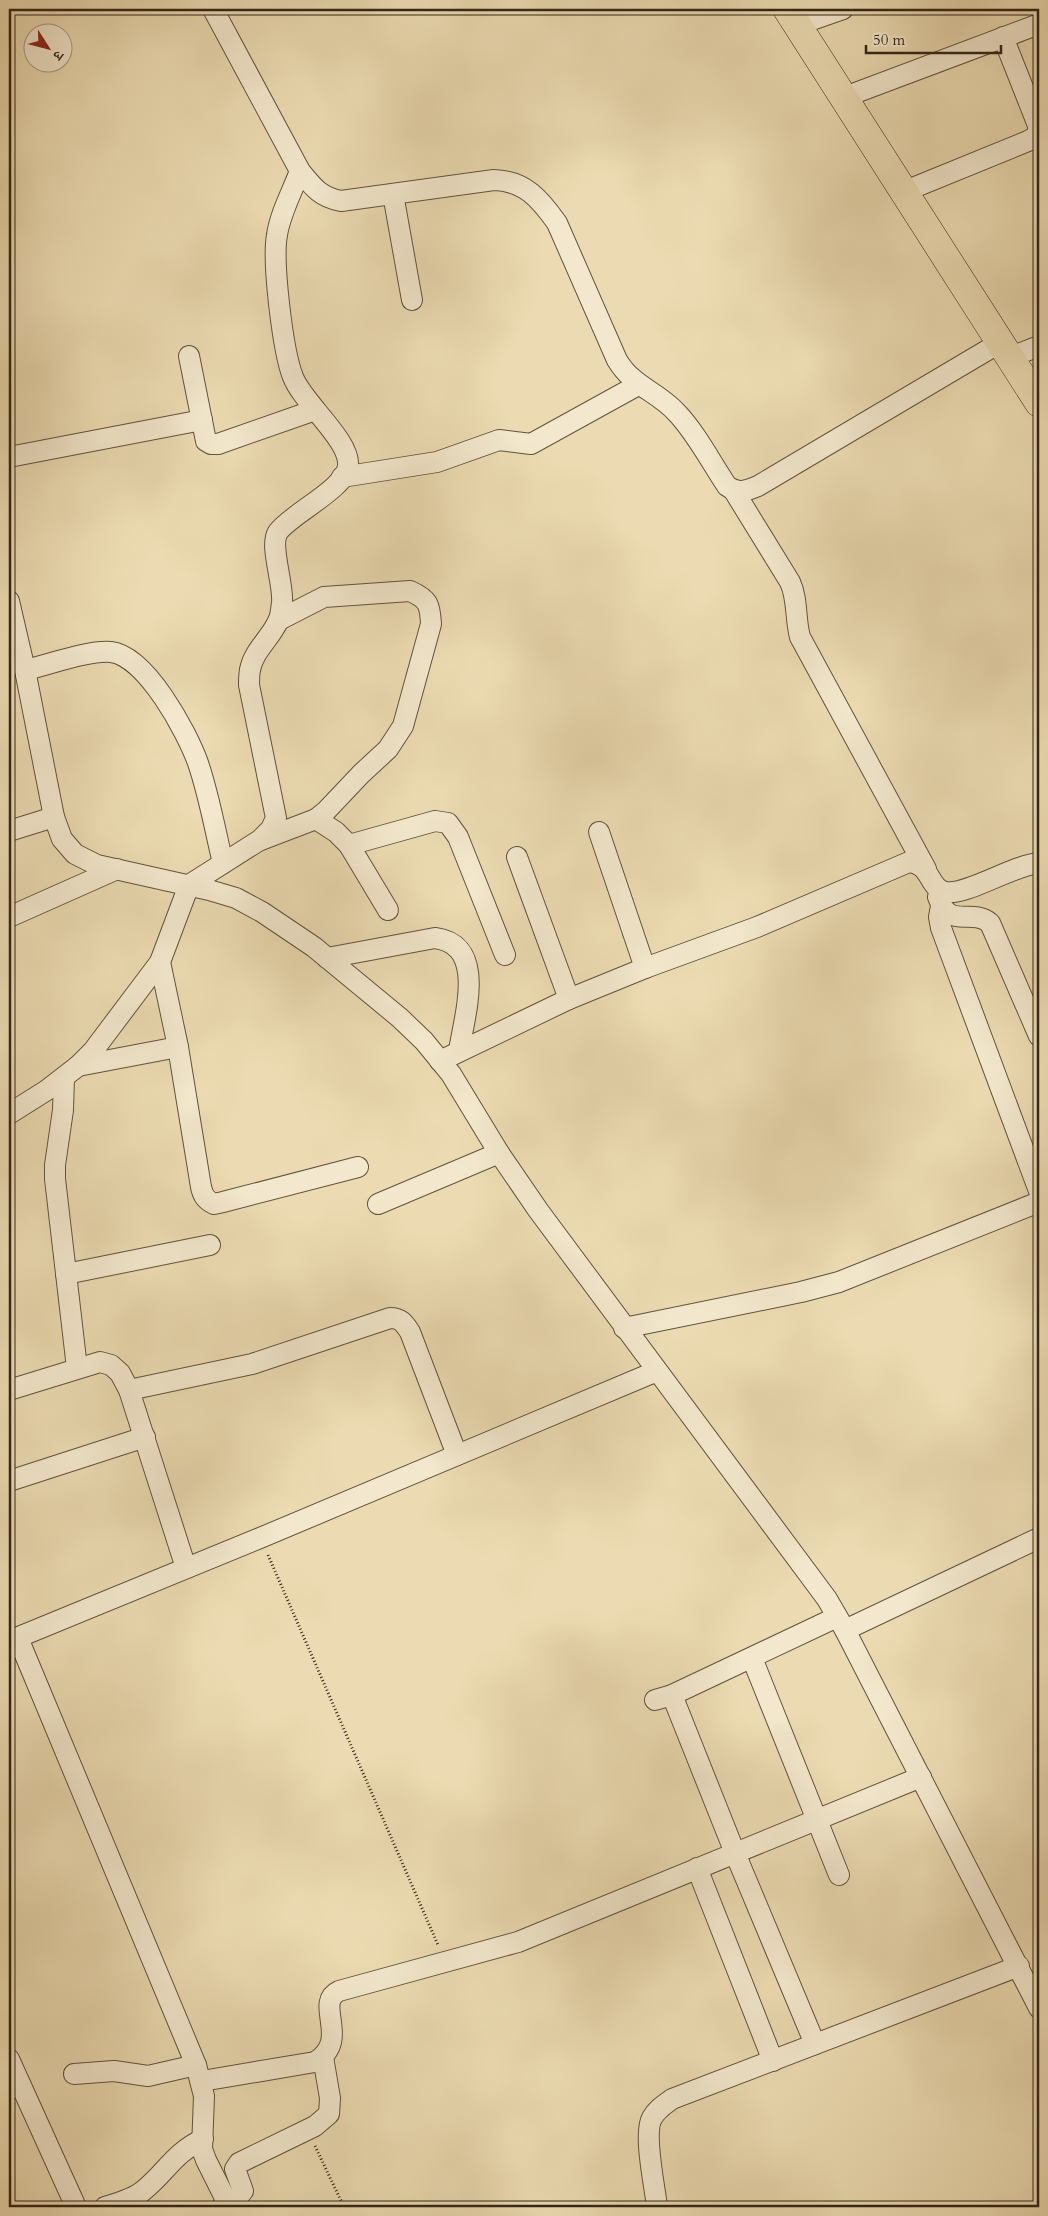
<svg xmlns="http://www.w3.org/2000/svg" width="1048" height="2216" font-family="Cardo,'Noto Serif Devanagari',serif">
  <style>
    .lines { fill: none; stroke-linecap: round; stroke-linejoin: round }
    .minor-casing { stroke: #60533e; stroke-width: 22 }
    .highway-casing { stroke: #322618; stroke-width: 29 }
    .path { stroke: #322618; stroke-width: 3; stroke-dasharray: 1 2.5; stroke-linecap: butt }
    .minor { stroke: #f3e8cd; stroke-width: 20 }
    .highway { stroke: #ecdbb2; stroke-width: 28 }
  </style>
  <rect width="100%" height="100%" fill="#ecdbb2"/>
  <filter id="stains"><feTurbulence type="fractalNoise" baseFrequency=".004" numOctaves="4"/><feColorMatrix values="0 0 0 0 .2 0 0 0 0 .09 0 0 0 0 .02 0 0 0 .5 -.17"/></filter>
  <radialGradient id="worn" r=".72"><stop offset=".6" stop-color="#630" stop-opacity="0"/><stop offset="1" stop-color="#630" stop-opacity=".3"/></radialGradient>
  <g class="lines">
    <!-- minor casing -->
    <g class="minor-casing">
      <g id="minor">
        <path d="M 213,9 L 300,171 C 313,187 320,197 341,201 L 494,180 C 525,181 540,199 557,223 L 617,360 C 633,387 657,391 677,413 C 696,433 711,462 727,486 C 738,494 746,491 758,486 L 1001,342"/>
        <path d="M 797,25 L 843,9"/>
        <path d="M 1003,37 L 1039,128"/>
        <path d="M 842,98 L 1039,24"/>
        <path d="M 903,192 L 1028,141 L 1035,137 L 1039,130"/>
        <path d="M 393,194 L 412,300"/>
        <path d="M 189,356 L 206,441 L 211,444 L 218,444 L 315,410"/>
        <path d="M 1011,357 L 1039,346"/>
        <path d="M 9,457 L 202,420"/>
        <path d="M 342,477 L 437,462 L 499,440 L 531,444 L 638,385"/>
        <path d="M 734,491 L 790,582 C 798,599 795,619 800,637 L 926,869"/>
        <path d="M 9,601 L 25,670 L 54,817 L 62,839 L 75,854 L 97,865 L 209,890 L 236,898 L 262,912 L 314,947 L 400,1018 L 424,1041 L 451,1074 L 499,1153 L 538,1210 L 827,1599 L 845,1630 L 1039,2008"/>
        <path d="M 25,670 C 48,665 88,650 111,652 C 146,656 187,732 198,763 C 209,795 215,830 223,863"/>
        <path d="M 316,819 L 336,832 L 349,845 L 388,910"/>
        <path d="M 9,831 L 54,817"/>
        <path d="M 599,832 L 645,968"/>
        <path d="M 261,840 L 316,819 L 326,811 L 361,774 L 388,749 L 403,726 L 431,624 C 430,604 428,599 410,591 L 324,597 L 279,620"/>
        <path d="M 349,845 L 435,821 L 448,823 L 458,837 L 505,955"/>
        <path d="M 517,857 L 569,999"/>
        <path d="M 938,897 C 950,931 970,907 990,923 L 1039,1036"/>
        <path d="M 941,906 L 939,917 L 941,928 L 1039,1191"/>
        <path d="M 9,917 L 117,869"/>
        <path d="M 327,958 L 435,938 C 488,945 464,1016 459,1051"/>
        <path d="M 160,962 L 178,1047 L 201,1187 C 203,1196 206,1200 214,1204 L 223,1202 L 358,1167"/>
        <path d="M 440,1061 L 569,999 L 645,968 L 757,927 L 909,862 C 932,864 928,889 946,892 C 966,896 1013,865 1039,863"/>
        <path d="M 78,1066 L 178,1047"/>
        <path d="M 64,1078 L 63,1110 L 55,1165 L 55,1179 L 77,1368"/>
        <path d="M 9,1114 L 47,1090 L 78,1066 L 93,1051 L 160,962 L 189,885 L 260,840 L 271,829 L 276,818 L 249,685 C 249,680 249,675 250,670 C 253,651 271,638 278,621 C 281,616 281,608 282,603 C 284,584 269,545 278,532 C 291,514 346,488 348,466 C 351,441 303,403 293,377 C 283,352 272,262 277,235 C 280,214 292,192 300,171"/>
        <path d="M 378,1204 L 499,1153"/>
        <path d="M 66,1274 L 210,1245"/>
        <path d="M 624,1328 L 801,1292 L 839,1282 L 1039,1202"/>
        <path d="M 9,1390 L 100,1362 L 111,1365 L 120,1373 L 129,1390 L 186,1568"/>
        <path d="M 129,1390 L 252,1364 L 390,1318 C 401,1318 404,1323 410,1332 L 457,1455"/>
        <path d="M 9,1481 L 145,1437"/>
        <path d="M 845,1630 L 1039,1538"/>
        <path d="M 18,1638 L 196,2065 L 204,2096 L 202,2149 L 206,2160 L 228,2204"/>
        <path d="M 9,1641 L 260,1538 L 657,1371"/>
        <path d="M 752,1658 L 839,1875"/>
        <path d="M 672,1695 L 735,1853 L 815,2044"/>
        <path d="M 655,1700 L 672,1695 L 837,1617"/>
        <path d="M 697,1868 L 773,2061"/>
        <path d="M 9,2059 L 76,2207"/>
        <path d="M 74,2074 L 114,2071 L 148,2076 L 196,2065"/>
        <path d="M 202,2081 L 315,2062 C 352,2040 313,2003 339,1991 L 518,1942 L 921,1777"/>
        <path d="M 105,2207 C 118,2203 134,2199 144,2190 C 167,2171 174,2153 203,2139"/>
        <path d="M 222,2207 L 235,2201 L 243,2191 L 235,2169 L 239,2163 L 315,2126 L 329,2114 L 330,2098 L 323,2057"/>
        <path d="M 657,2207 C 655,2187 643,2134 652,2118 C 657,2109 664,2105 672,2099 L 1019,1966"/>
      </g>
    </g>
    <!-- highway casing -->
    <g class="highway-casing">
      <path id="highway" d="M 787,9 L 1039,403"/>
    </g>
    <!-- path -->
    <g class="path">
      <path d="M 268,1555 L 438,1945"/>
      <path d="M 315,2146 L 344,2207"/>
    </g>
    <!-- minor -->
    <use href="#minor" class="minor"/>
    <!-- highway -->
    <use href="#highway" class="highway"/>
  </g>
  <!-- margin -->
  <rect width="1048" height="2216" fill="none" stroke="#ecdbb2" stroke-width="30"/>
  <rect x="10" y="10" width="1028" height="2196" fill="none" stroke="#322618" stroke-width="2.5"/>
  <rect x="15" y="15" width="1018" height="2186" fill="none" stroke="#322618"/>
  <!-- north arrow -->
  <g transform="translate(48 48) rotate(126)"><circle r="24" fill="#f3e8cd" stroke="#a69a85"/>
  <path d="M0-4L9 19L0 12L-9 19Z" fill="#8f2418"/>
  <text y="-8" font-size="14" font-weight="bold" text-anchor="middle" fill="#322618">उ</text>
  </g>
  <!-- scale -->
  <path d="M866 45v8h135v-8" fill="none" stroke="#322618" stroke-width="2.5"/>
  <text x="873" y="45" font-size="15" fill="#322618" stroke="#f3e8cd" stroke-width="4" paint-order="stroke">50 m</text>
  <rect width="100%" height="100%" filter="url(#stains)"/>
  <rect width="100%" height="100%" fill="url(#worn)"/>
</svg>
